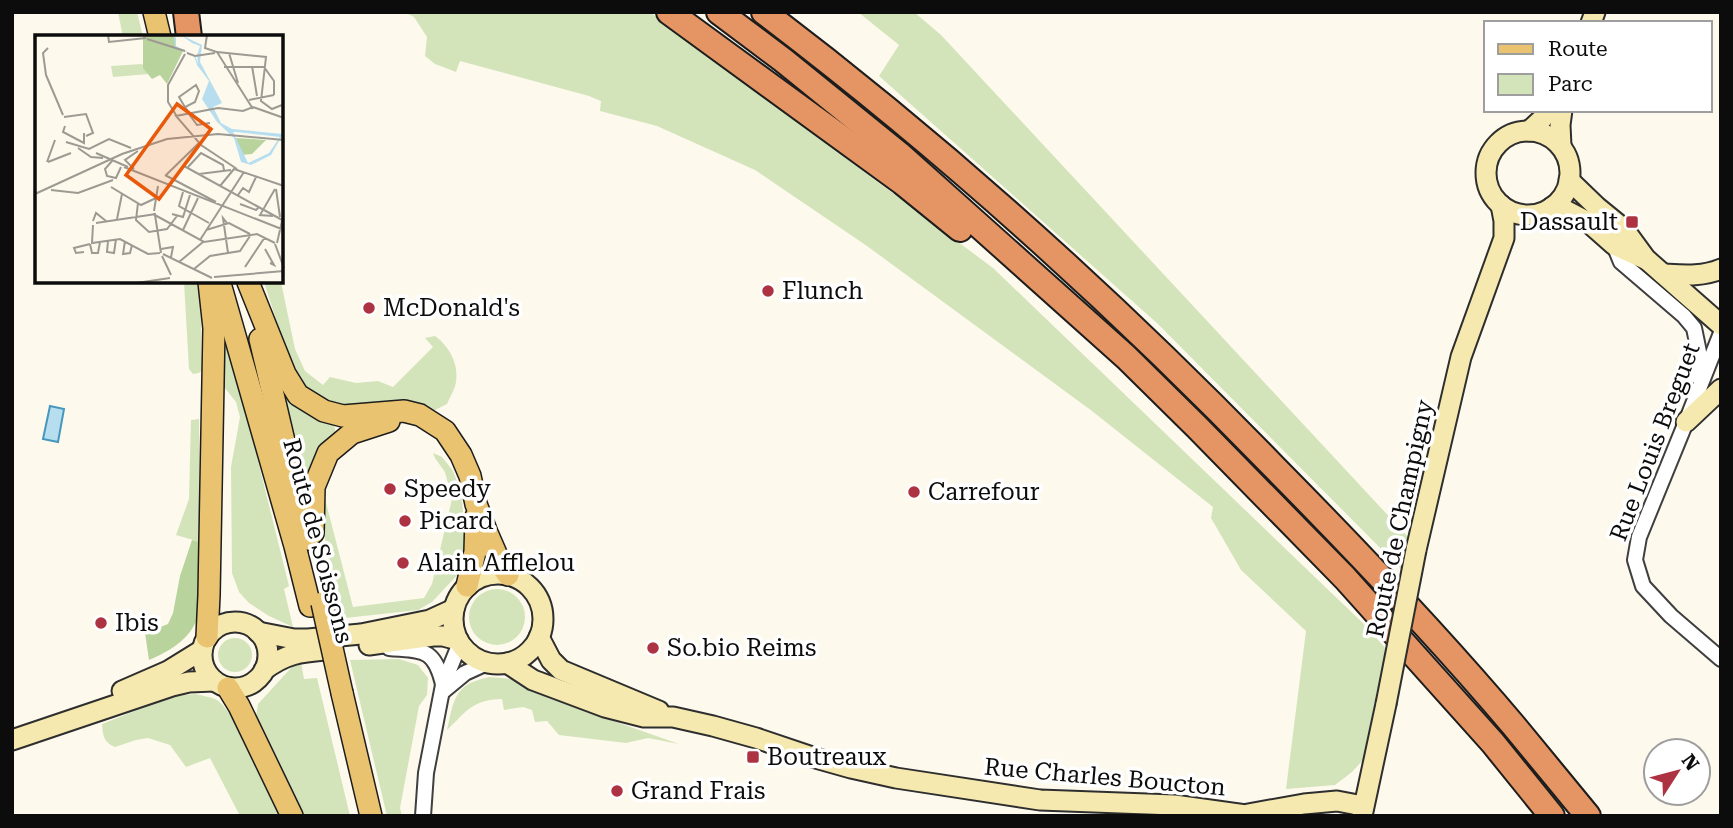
<svg xmlns="http://www.w3.org/2000/svg" width="1733" height="828" font-family="'Roboto Serif',serif">
  <style>
    .green { fill: #d3e4ba }
    .forest { fill: #b8d39b }
    .water { fill: #b7deef; stroke: #4697be; stroke-width: 2 }
    .lines { fill: none; stroke-linecap: round; stroke-linejoin: round }
    .street-casing { stroke: #3f3f3f; stroke-width: 18 }
    .secondary-casing { stroke: #2e2e2e; stroke-width: 23 }
    .primary-casing { stroke: #1d1d1d; stroke-width: 24 }
    .highway-casing { stroke: #1d1d1d; stroke-width: 28 }
    .street { stroke: #fff; stroke-width: 14 }
    .secondary { stroke: #f6e9af; stroke-width: 19 }
    .primary { stroke: #eac370; stroke-width: 21 }
    .highway { stroke: #e59563; stroke-width: 24 }
    .secondary-bridge-casing { stroke: #2e2e2e; stroke-width: 23; stroke-linecap: butt }
    .primary-bridge-casing { stroke: #1d1d1d; stroke-width: 24; stroke-linecap: butt }
    .secondary-bridge { stroke: #f6e9af; stroke-width: 19 }
    .primary-bridge { stroke: #eac370; stroke-width: 21 }
    .poi-dot { fill: #ad3342; stroke: #fff; stroke-width: 2.5 }
    .labels { text-anchor: middle; stroke-width: 7; stroke-linejoin: round; paint-order: stroke }
    .poi-label { font-size: 24px; fill: #0c0c0c; stroke: #fff; text-anchor: start }
    .street-label { font-size: 24px; fill: #0c0c0c; stroke: #fff }
    .inset-road { fill: none; stroke: #9d9a93; stroke-width: 2 }
    .view { fill: #e8590c; fill-opacity: 0.15; stroke: #e8590c; stroke-width: 3.5 }
    .inset-edge { fill: none; stroke: #0c0c0c; stroke-width: 3.5 }
  </style>
  <rect width="100%" height="100%" fill="#fdf9ed"/>
  <!-- green -->
  <g class="green">
    <path d="M 118,12 L 137,12 L 143,37 L 123,37 Z"/>
    <path d="M 404,12 L 650,12 L 993,268 L 1367,627 L 1386,649 L 1364,759 L 1352,772 L 1335,785 L 1286,789 L 1306,631 L 1241,570 L 1211,518 L 1213,507 L 1092,411 L 867,246 L 755,170 L 657,126 L 600,111 L 601,101 L 589,96 L 460,61 L 456,72 L 435,64 L 425,56 L 427,37 L 414,17 Z"/>
    <path d="M 858,12 L 914,12 L 941,35 L 1410,539 L 1403,571 L 1158,324 L 879,76 L 899,45 Z"/>
    <path d="M 184,282 L 200,282 L 202,370 L 199,373 L 193,374 L 189,369 Z"/>
    <path d="M 264,282 L 281,282 L 295,349 L 305,371 L 323,385 L 330,377 L 356,383 L 378,381 L 393,387 L 433,347 L 425,338 L 435,336 C 449,346 459,364 456,382 C 455,389 450,397 447,404 L 433,411 L 345,406 L 313,397 L 292,369 Z"/>
    <path d="M 222,340 L 228,340 L 289,586 L 284,589 L 293,627 L 269,616 L 249,603 L 239,592 L 232,573 L 231,467 L 240,417 L 236,402 L 220,382 Z"/>
    <path d="M 280,393 C 299,409 309,413 333,419 L 336,435 L 303,490 Z"/>
    <path d="M 199,419 L 200,542 L 176,535 L 189,499 L 191,420 Z"/>
    <path d="M 353,440 L 356,445 C 336,455 327,474 324,495 L 353,607 L 424,598 L 432,584 L 452,499 L 445,472 L 435,458 L 433,453 L 442,457 L 453,471 L 461,492 L 466,542 L 461,571 L 432,602 L 418,610 L 336,619 L 319,494 L 323,476 Z"/>
    <circle cx="497" cy="617" r="28"/>
    <circle cx="235" cy="655" r="17"/>
    <path d="M 399,659 L 418,665 L 428,678 L 427,695 L 419,706 L 400,808 L 402,816 L 387,816 L 350,660 Z"/>
    <path d="M 301,662 L 304,679 L 317,678 L 350,816 L 299,816 L 256,718 L 258,704 L 291,668 Z"/>
    <path d="M 489,677 L 514,679 L 548,698 L 679,744 L 648,738 L 626,743 L 559,735 L 547,721 L 535,722 L 532,710 L 523,707 L 504,710 L 502,699 C 472,700 467,711 447,730 C 451,715 452,694 467,685 C 473,681 482,679 489,677 Z"/>
    <path d="M 196,694 C 202,696 212,697 217,700 C 239,716 268,789 280,816 L 240,816 L 210,758 L 186,767 L 170,745 L 148,738 L 136,740 L 115,747 C 103,742 103,735 102,724 L 173,696 Z"/>
  </g>
  <!-- forest -->
  <path class="forest" d="M 192,540 L 200,542 C 201,602 213,633 149,660 L 145,633 L 168,624 L 173,613 L 180,576 Z"/>
  <!-- water -->
  <path class="water" d="M 50,406 L 64,409 L 58,442 L 43,439 Z"/>
  <g class="lines">
    <!-- street casing -->
    <g class="street-casing">
      <g id="street">
        <path d="M 1614,245 L 1621,262 L 1684,316 L 1694,328 L 1700,357 L 1696,376"/>
        <path d="M 1721,333 L 1686,422 L 1639,537 L 1635,560 L 1643,586 L 1671,616 L 1721,659"/>
        <path d="M 389,648 C 422,651 434,647 443,684"/>
        <path d="M 442,692 L 465,673 L 487,663"/>
        <path d="M 423,816 L 426,773 L 443,685 L 460,643"/>
      </g>
    </g>
    <!-- secondary casing -->
    <g class="secondary-casing">
      <g id="secondary">
        <path d="M 1591,23 L 1595,12"/>
        <path d="M 1529,131 L 1542,119 L 1548,110"/>
        <circle cx="1528" cy="173" r="42"/>
        <path d="M 1561,146 L 1560,125 L 1562,110"/>
        <path d="M 1569,180 L 1597,207 L 1624,229 L 1646,259 L 1721,325"/>
        <path d="M 1552,207 L 1567,211 L 1588,222 L 1614,245 L 1645,259"/>
        <path d="M 1663,274 C 1683,275 1702,277 1721,269"/>
        <path d="M 1686,422 L 1721,389"/>
        <path d="M 1416,550 L 1461,357 L 1504,238 L 1504,221 L 1501,205"/>
        <circle cx="498" cy="619" r="45"/>
        <circle cx="235" cy="655" r="33"/>
        <path d="M 258,632 L 294,639 L 308,639 L 361,634 L 430,620 L 454,609"/>
        <path d="M 539,637 L 551,660 L 561,670 L 659,711"/>
        <path d="M 369,645 L 433,636 L 443,636 L 458,640"/>
        <path d="M 507,663 L 533,680 L 605,707 L 644,717 L 673,717 L 713,726 L 756,738 L 812,757 L 851,768 L 896,778 L 1040,800 L 1174,805 L 1253,816"/>
        <path d="M 264,670 C 285,654 300,652 325,650"/>
        <path d="M 122,691 L 168,671 L 202,650"/>
        <path d="M 12,740 L 172,686 L 189,682 L 214,681"/>
        <path d="M 1248,814 L 1304,804 L 1337,801 L 1363,806"/>
        <path d="M 1362,816 L 1386,704"/>
      </g>
    </g>
    <!-- primary casing -->
    <g class="primary-casing">
      <g id="primary">
        <path d="M 154,12 L 160,37"/>
        <path d="M 248,282 L 285,374 L 298,395 L 324,411 L 343,416 L 404,411 L 420,415 L 445,431 L 461,455 L 470,476 L 476,504 L 487,533 L 501,565 L 508,575"/>
        <path d="M 221,287 L 295,546 L 310,606"/>
        <path d="M 260,339 L 307,539"/>
        <path d="M 313,533 L 314,487 L 328,453 L 352,433 L 389,421"/>
        <path d="M 467,586 L 475,552 L 476,517"/>
        <path d="M 207,637 L 209,595 L 214,328 L 209,282"/>
        <path d="M 228,688 L 239,706 L 292,816"/>
        <path d="M 342,693 L 371,816"/>
      </g>
    </g>
    <!-- highway casing -->
    <g class="highway-casing">
      <g id="highway">
        <path d="M 186,12 L 189,37"/>
        <path d="M 669,12 L 902,182 L 960,229"/>
        <path d="M 719,12 L 783,60 L 899,154 L 1126,357 L 1197,427 L 1345,578 L 1493,743 L 1552,816"/>
        <path d="M 764,12 C 946,150 1115,303 1274,467 C 1357,551 1438,636 1514,726 C 1539,756 1563,786 1588,816"/>
      </g>
    </g>
    <!-- street -->
    <use href="#street" class="street"/>
    <!-- secondary -->
    <use href="#secondary" class="secondary"/>
    <!-- primary -->
    <use href="#primary" class="primary"/>
    <!-- highway -->
    <use href="#highway" class="highway"/>
    <!-- secondary-bridge casing -->
    <g class="secondary-bridge-casing">
      <path id="secondary-bridge" d="M 1386,704 L 1416,550"/>
    </g>
    <!-- primary-bridge casing -->
    <g class="primary-bridge-casing">
      <path id="primary-bridge" d="M 322,603 L 342,693"/>
    </g>
    <!-- secondary-bridge -->
    <use href="#secondary-bridge" class="secondary-bridge"/>
    <!-- primary-bridge -->
    <use href="#primary-bridge" class="primary-bridge"/>
  </g>
  <!-- markers -->
  <g class="poi-dot">
    <rect x="1625" y="215" width="14" height="14" rx="3.5"/>
    <circle cx="768" cy="291" r="7"/>
    <circle cx="369" cy="308" r="7"/>
    <circle cx="390" cy="489" r="7"/>
    <circle cx="914" cy="492" r="7"/>
    <circle cx="405" cy="521" r="7"/>
    <circle cx="403" cy="563" r="7"/>
    <circle cx="101" cy="623" r="7"/>
    <circle cx="653" cy="648" r="7"/>
    <rect x="746" y="750" width="14" height="14" rx="3.5"/>
    <circle cx="617" cy="791" r="7"/>
  </g>
  <g class="labels">
    <!-- poi labels -->
    <g class="poi-label">
      <text x="1618" y="230" text-anchor="end">Dassault</text>
      <text x="782" y="299">Flunch</text>
      <text x="383" y="316">McDonald's</text>
      <text x="404" y="497">Speedy</text>
      <text x="928" y="500">Carrefour</text>
      <text x="419" y="529">Picard</text>
      <text x="417" y="571">Alain Afflelou</text>
      <text x="115" y="631">Ibis</text>
      <text x="667" y="656">So.bio Reims</text>
      <text x="767" y="765">Boutreaux</text>
      <text x="631" y="799">Grand Frais</text>
    </g>
    <!-- street labels -->
    <g class="street-label">
      <text transform="translate(1655 442) rotate(-69)" y="8">Rue Louis Breguet</text>
      <text transform="translate(1400 519) rotate(-78)" y="8">Route de Champigny</text>
      <text transform="translate(318 541) rotate(75)" y="8">Route de Soissons</text>
      <text transform="translate(1105 777) rotate(5)" y="8">Rue Charles Boucton</text>
    </g>
  </g>
  <!-- overview -->
  <g transform="translate(35 35)">
    <rect width="248" height="248" fill="#fdf9ed"/>
    <path d="M 107,29 L 114,39 L 78,42 L 76,31 Z" fill="#d3e4ba"/>
    <path d="M 108,0 L 140,0 L 140,13 L 148,16 L 132,49 L 125,40 L 117,44 L 108,33 ZM 201,103 L 231,105 L 217,119 L 206,120 Z" fill="#b8d39b"/>
    <path d="M 139,0 L 141,3 L 141,11 L 160,21 L 163,29 L 162,20 L 165,11 L 157,8 L 146,0 L 167,10 L 165,27 L 187,68 L 178,72 L 186,88 L 197,94 L 248,99 L 236,120 L 216,130 L 206,127 L 199,103 L 182,87 L 167,64 L 174,46 L 162,30 L 159,21 L 140,12 ZM 198,97 L 202,97 L 245,102 L 234,118 L 213,128 Z" fill="#b7deef" fill-rule="evenodd"/>
    <path class="inset-road" d="M 73,0 L 74,7 L 111,3M 172,0 L 170,13 L 182,17 L 218,74M 112,4 L 150,16M 182,17 L 231,22 L 226,66 L 237,74 L 247,70M 152,18 L 160,21 L 180,18M 194,18 L 203,48M 217,31 L 222,61M 189,32 L 229,32M 229,32 L 239,46 L 239,60M 11,40 L 28,80M 11,40 L 8,18 L 13,13M 214,65 L 239,60M 155,79 L 150,72 L 160,67 L 164,56 L 161,50 L 144,62 L 154,79 L 162,90 L 175,88M 141,80 L 133,67 L 133,50 L 150,19M 29,82 L 51,79 L 58,98 L 51,101M 30,91 L 28,97 L 49,108 L 49,98M 31,107 L 54,114 L 74,104 L 96,113M 43,113 L 56,122 L 68,123M 61,118 L 93,132M 77,126 L 70,134 L 72,141 L 81,143 L 86,132M 12,127 L 20,105M 13,127 L 36,118M 149,131 L 249,186M 89,132 L 249,195M 153,132 L 166,118 L 188,130 L 189,135M 99,134 L 90,125 L 103,116M 202,134 L 166,110 L 141,81 L 183,73 L 208,76 L 218,72 L 249,83M 164,139 L 196,135M 130,140 L 181,167M 131,140 L 164,108M 185,151 L 199,134 L 249,151M 76,152 L 106,170 L 121,163M 241,154 L 245,182M 16,155 L 43,158 L 78,145M 148,157 L 144,171 L 174,188M 0,159 L 87,119 L 132,104 L 183,99 L 249,105M 203,160 L 208,153 L 214,157 L 221,142M 103,168 L 101,185 L 114,197 L 132,194 L 142,181M 205,169 L 221,175 L 224,172M 119,176 L 123,151M 118,179 L 169,207 L 222,199 L 240,208M 137,179 L 148,182 L 155,160M 120,180 L 126,218M 238,181 L 225,180 L 240,154M 82,184 L 87,159M 58,186 L 61,178 L 71,186M 61,188 L 121,179M 192,188 L 188,183 L 193,218M 58,190 L 57,208 L 85,204 L 113,219 L 125,218M 148,195 L 163,163M 171,195 L 194,188 L 215,199M 165,205 L 209,137M 73,206 L 72,217 L 79,218 L 81,204M 90,206 L 88,219 L 95,218 L 97,210M 242,208 L 247,186M 55,209 L 57,218 L 63,218 L 65,207M 240,209 L 249,233M 126,214 L 138,212 L 136,222M 230,214 L 239,230 L 235,228M 49,217 L 41,218 L 39,213 L 55,209M 128,219 L 177,243M 127,221 L 136,240M 144,227 L 168,207M 210,232 L 230,202M 159,234 L 175,221 L 205,216 L 215,201M 179,242 L 249,236M 101,248 L 135,243"/>
    <path class="view" d="M 142,69 L 176,94 L 124,164 L 91,140 Z"/>
    <rect width="248" height="248" class="inset-edge"/>
  </g>
  <!-- border -->
  <rect width="1733" height="828" fill="none" stroke="#0c0c0c" stroke-width="28"/>
  <!-- legend -->
  <rect x="1484" y="21" width="228" height="91" fill="#ffffff" stroke="#9e9e9e" stroke-width="2"/>
  <rect x="1498" y="44" width="35" height="10" fill="#eac370" stroke="#9e9e9e" stroke-width="2"/>
  <text x="1548" y="56" font-size="21" fill="#0c0c0c">Route</text>
  <rect x="1498" y="74" width="35" height="21" fill="#d3e4ba" stroke="#9e9e9e" stroke-width="2"/>
  <text x="1548" y="91" font-size="21" fill="#0c0c0c">Parc</text>
  <!-- north arrow -->
  <g transform="translate(1677 772) rotate(54)"><circle r="33" fill="#ffffff" stroke="#9e9e9e" stroke-width="2"/>
  <path d="M0-5L12 26L0 18L-12 26Z" fill="#ad3342"/>
  <text y="-10" font-size="19" font-weight="bold" text-anchor="middle" fill="#0c0c0c">N</text>
  </g>
</svg>
